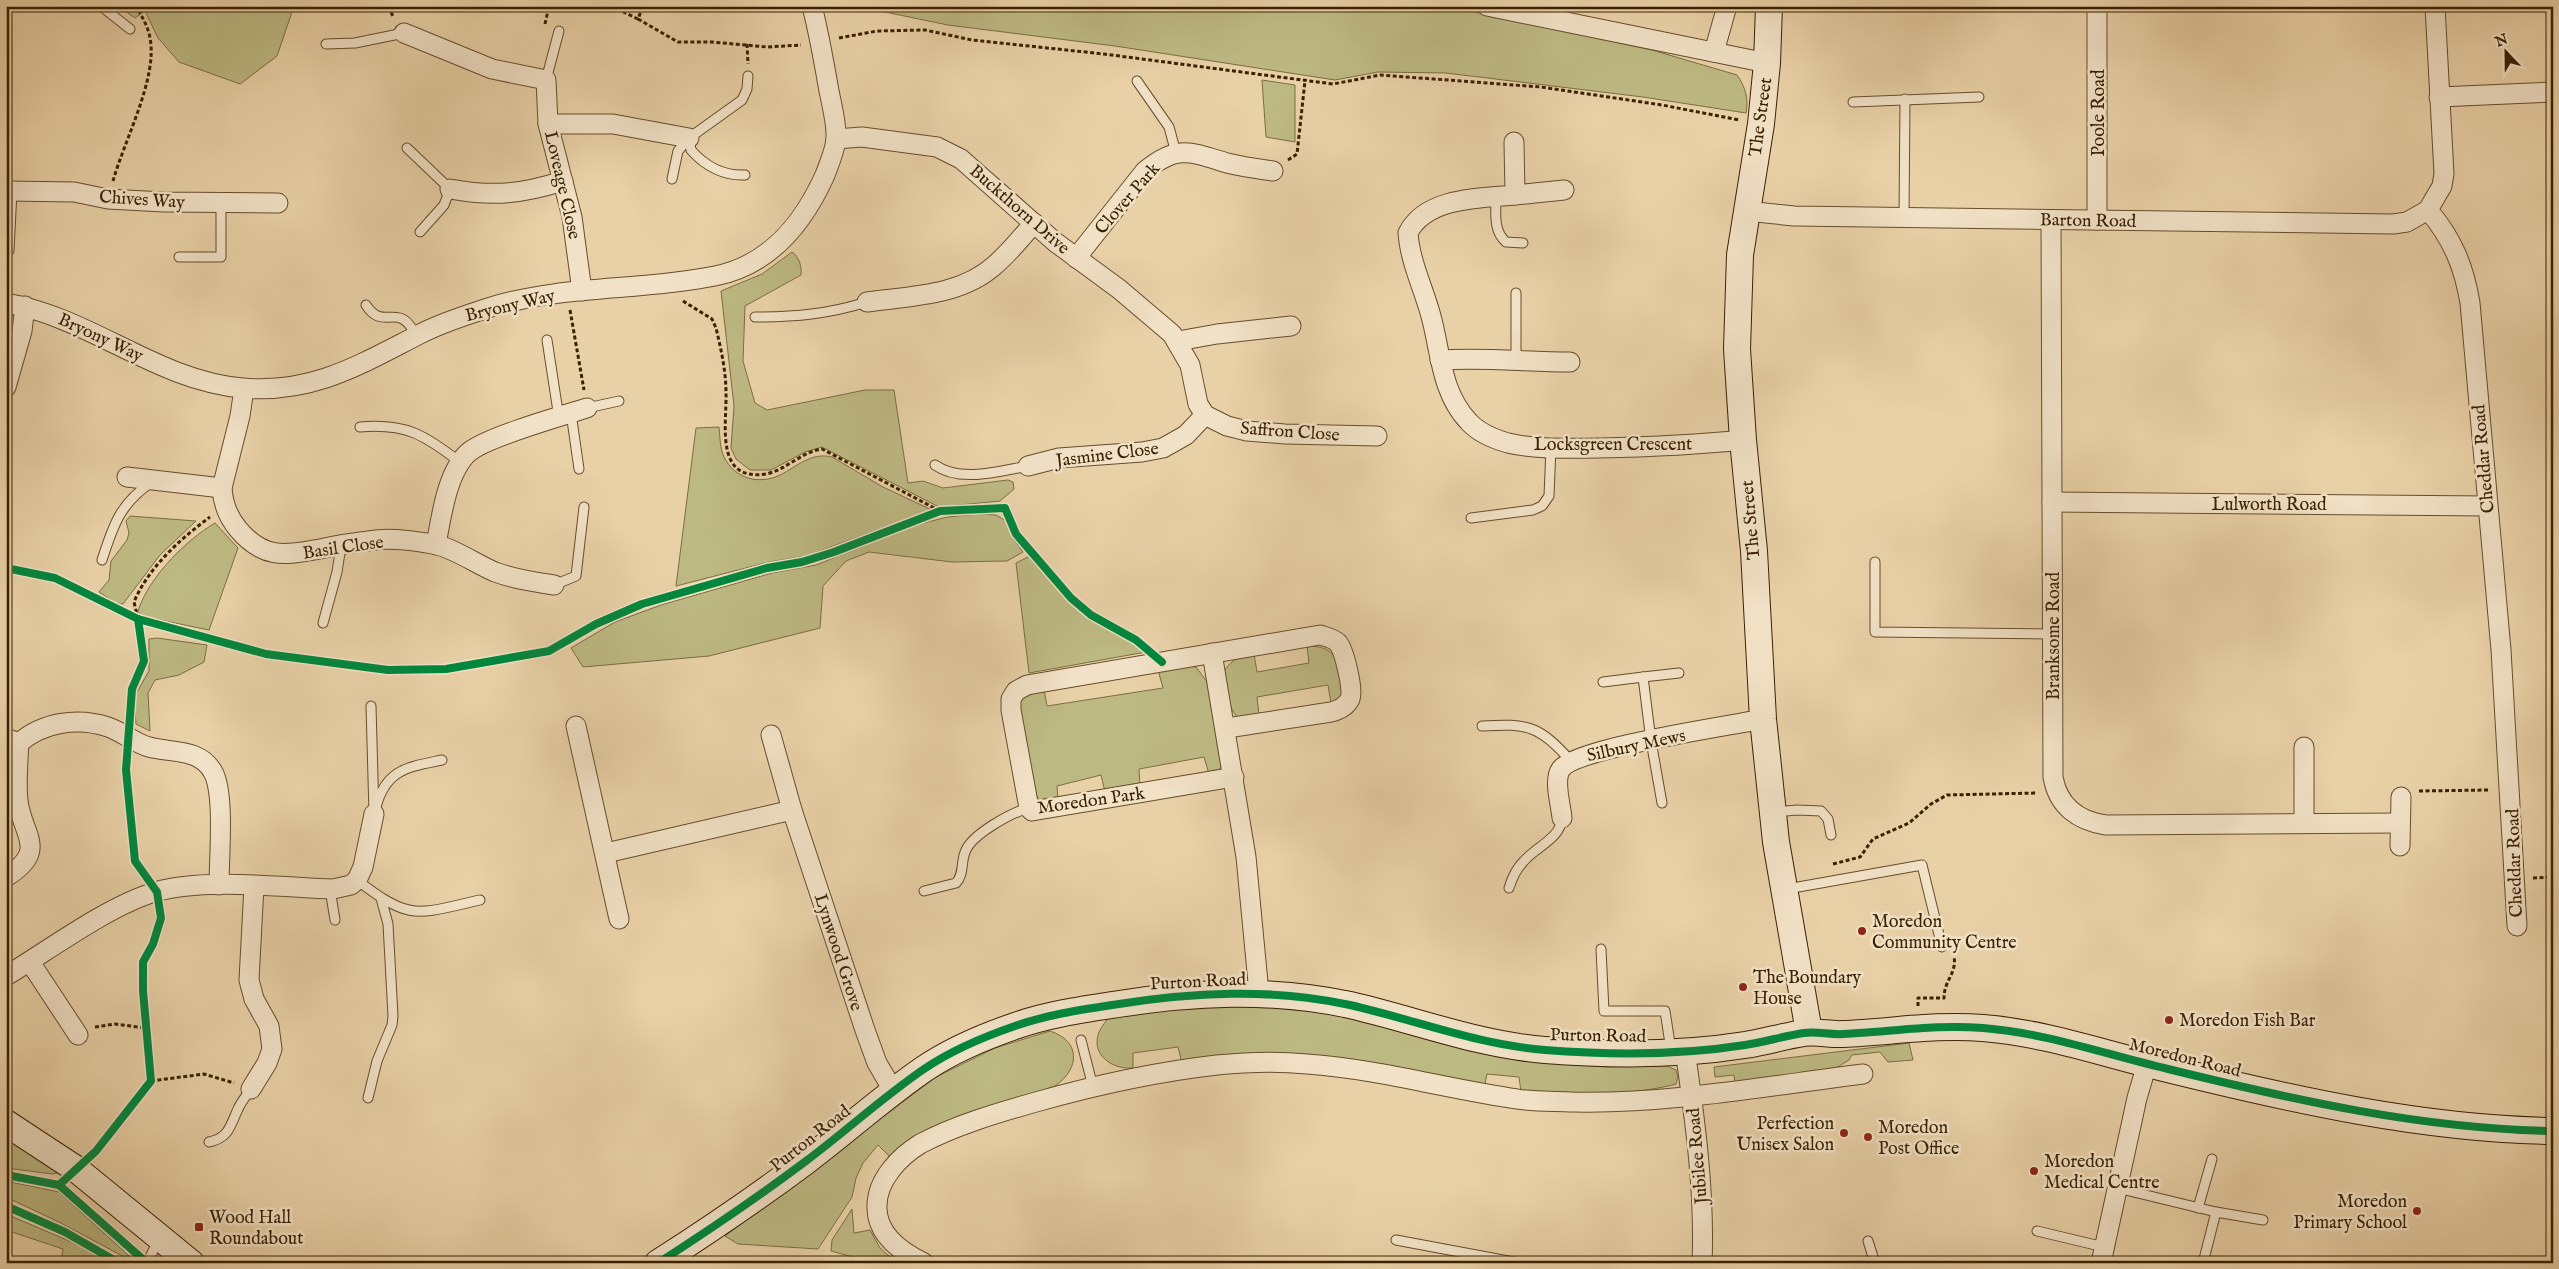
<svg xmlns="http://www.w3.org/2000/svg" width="2559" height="1269" font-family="'IM FELL English',serif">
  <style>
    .green { fill: #bdb983; stroke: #7c6d42 }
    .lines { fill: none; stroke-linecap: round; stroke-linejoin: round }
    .lane-casing { stroke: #664d2b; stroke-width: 11 }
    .street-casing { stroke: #664d2b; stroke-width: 21 }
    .secondary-casing { stroke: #3a2102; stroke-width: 28 }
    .path { stroke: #3a2102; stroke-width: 3; stroke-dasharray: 4 2.5; stroke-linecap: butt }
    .lane { stroke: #f1e1c6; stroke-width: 9 }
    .street { stroke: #f1e1c6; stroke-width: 19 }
    .secondary { stroke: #f1e1c6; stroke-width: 26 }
    .cycleway-casing { stroke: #f1e1c6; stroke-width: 11 }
    .cycleway { stroke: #00873e; stroke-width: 8 }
    .poi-dot { fill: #8f2418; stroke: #f1e1c6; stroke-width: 2 }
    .labels { text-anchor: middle; stroke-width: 5; stroke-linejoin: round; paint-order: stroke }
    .street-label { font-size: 18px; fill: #3a2102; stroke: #f1e1c6 }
    .poi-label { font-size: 18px; fill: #3a2102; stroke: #f1e1c6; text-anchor: start }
  </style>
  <rect width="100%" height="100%" fill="#e9d1a7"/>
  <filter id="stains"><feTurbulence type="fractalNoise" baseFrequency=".004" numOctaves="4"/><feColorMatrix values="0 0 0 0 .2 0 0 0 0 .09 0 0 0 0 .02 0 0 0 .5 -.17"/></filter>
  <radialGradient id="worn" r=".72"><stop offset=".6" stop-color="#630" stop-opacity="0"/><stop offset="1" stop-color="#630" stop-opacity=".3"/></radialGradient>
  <!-- green -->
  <g class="green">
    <path d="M 118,6 L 294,6 L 277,56 L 240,84 L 179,62 L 158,38 L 145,11 L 135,18 Z"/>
    <path d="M 856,6 L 1446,6 L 1652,50 L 1737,75 C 1745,86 1749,99 1746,113 L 1643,97 L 1446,73 L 1378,72 L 1335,80 L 1115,46 L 948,25 Z"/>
    <path d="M 1262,80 L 1295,85 L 1295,142 L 1266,137 Z"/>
    <path d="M 792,252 C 799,257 802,266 801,275 L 745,306 L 743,361 L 755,403 L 767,410 L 865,390 L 894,390 L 908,483 L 923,481 L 943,488 L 1008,480 L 1013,482 L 1014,489 L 1000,501 L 939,507 L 822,447 L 805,452 L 771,470 L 750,470 L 736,459 L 731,448 L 734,406 L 721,291 L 762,274 Z"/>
    <path d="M 719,427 C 720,436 720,449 724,457 C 735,479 759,485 780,475 C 798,466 811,452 832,457 L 883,487 L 932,510 L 806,556 L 769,562 L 676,586 L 696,428 Z"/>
    <path d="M 978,514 L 996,515 L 1006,521 L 1012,537 L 1023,552 L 1007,561 L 952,562 L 869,552 L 846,561 L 823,586 L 820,628 L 709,656 L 583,667 L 571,648 L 615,622 L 661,605 L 772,573 L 816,565 L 919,524 L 948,517 Z"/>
    <path d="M 130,516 L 196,521 L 160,555 L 123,604 L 117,604 L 99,592 L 109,580 L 111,561 L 127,540 L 129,533 L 126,521 Z"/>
    <path d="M 215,523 L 238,548 L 209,630 L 141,616 L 138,611 C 149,577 185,541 215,523 Z"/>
    <path d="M 1030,556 L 1089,620 L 1115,629 L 1146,652 L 1029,673 L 1016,563 Z"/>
    <path d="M 157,638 L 207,645 L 204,662 L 179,675 L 155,680 L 148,693 L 150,731 L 136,724 L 134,697 L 149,671 L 149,639 Z"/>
    <path d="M 1307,646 C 1341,646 1337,665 1343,693 L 1340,699 L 1331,703 L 1328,685 L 1257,697 L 1259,715 L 1238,718 C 1226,705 1226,687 1224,671 C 1232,659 1240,656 1254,654 L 1257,672 L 1309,663 Z"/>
    <path d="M 1186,666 L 1196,667 L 1208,683 L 1223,763 L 1219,770 L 1209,774 L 1204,757 L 1139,769 L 1140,786 L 1105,792 L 1101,775 L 1057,786 L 1058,799 L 1047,802 L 1038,799 L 1033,789 L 1018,703 L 1022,694 L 1044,689 L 1047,706 L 1163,688 L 1158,670 Z"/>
    <path d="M 1207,1004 L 1323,1010 L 1542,1062 L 1606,1067 L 1667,1066 L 1676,1070 L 1678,1077 L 1676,1084 C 1627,1097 1571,1094 1521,1092 L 1519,1077 L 1487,1074 L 1484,1088 L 1182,1063 L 1178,1047 L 1133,1053 L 1133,1068 C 1113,1070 1090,1055 1099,1032 C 1102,1026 1107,1020 1110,1015 Z"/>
    <path d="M 1050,1031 C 1081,1041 1080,1069 1055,1086 L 962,1117 L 891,1158 L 878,1145 L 863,1163 L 856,1178 L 852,1197 L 818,1249 L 738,1244 L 725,1236 L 936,1077 L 995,1048 Z"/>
    <path d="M 1909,1043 L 1913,1060 L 1888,1062 L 1880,1052 L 1852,1055 L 1849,1060 L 1836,1068 L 1735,1083 L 1734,1075 L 1715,1077 L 1714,1067 Z"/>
    <path d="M 6,1139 L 56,1170 L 57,1173 L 53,1174 L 6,1168 Z"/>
    <path d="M 6,1181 L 59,1192 L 129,1256 L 128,1259 L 61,1223 L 6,1197 Z"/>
    <path d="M 852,1209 L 854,1233 L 870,1230 L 880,1248 L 897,1263 L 874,1263 L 831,1251 L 832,1240 Z"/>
    <path d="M 6,1214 L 95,1252 L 96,1261 L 99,1263 L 61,1263 L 63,1249 L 6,1230 Z"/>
  </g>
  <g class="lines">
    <!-- lane casing -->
    <g class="lane-casing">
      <g id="lane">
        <path d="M 101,6 L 130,29"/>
        <path d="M 326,44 L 355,43 L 404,33"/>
        <path d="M 546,80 L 559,31"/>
        <path d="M 1137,81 L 1169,127 L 1176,153"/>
        <path d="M 1853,102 L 1979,97"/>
        <path d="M 689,138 L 742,100 L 747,89 L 748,76"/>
        <path d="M 407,148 L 450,189 L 444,205 L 420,232"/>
        <path d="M 672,179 L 678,151 L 689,138 L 691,150 C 705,166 724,176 745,175"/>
        <path d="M 1496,197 C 1496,213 1493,231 1506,242 L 1523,243"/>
        <path d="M 1904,217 L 1905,99"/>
        <path d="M 9,251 L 12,191"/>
        <path d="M 179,257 L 221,257 L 221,203"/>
        <path d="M 1516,293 L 1516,361"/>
        <path d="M 366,305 C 384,333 399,299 416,336"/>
        <path d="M 755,317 C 796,317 828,314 867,302"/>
        <path d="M 547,340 L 559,418"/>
        <path d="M 587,408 L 619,401"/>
        <path d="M 571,413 L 579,469"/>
        <path d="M 360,427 C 406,423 425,435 461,463"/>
        <path d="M 935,465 C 960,483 1000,471 1028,466"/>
        <path d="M 1471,518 L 1533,510 L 1542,506 L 1549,496 L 1551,448"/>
        <path d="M 102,560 C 113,526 120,503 152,482"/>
        <path d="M 1875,562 L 1875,632 L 2052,634"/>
        <path d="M 554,585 L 576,576 L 584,507"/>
        <path d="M 323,623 L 337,572 L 341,546"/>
        <path d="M 1643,677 L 1679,673"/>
        <path d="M 1603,682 L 1643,677 L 1651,741 L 1662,803"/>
        <path d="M 371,706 L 374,814"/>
        <path d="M 1482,726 C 1529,723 1539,726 1571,761"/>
        <path d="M 376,807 C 386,769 408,767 442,760"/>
        <path d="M 1776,812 L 1797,810 L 1821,811 L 1828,819 L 1831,835"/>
        <path d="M 357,880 C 411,922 417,914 480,900"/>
        <path d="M 1509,888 C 1512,878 1516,869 1524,861 C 1536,847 1561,838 1562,818"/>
        <path d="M 330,889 L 335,920"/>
        <path d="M 1787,889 L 1922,865 L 1942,947"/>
        <path d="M 924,891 L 956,883 C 965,873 960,862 966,850 C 973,834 1012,812 1029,808"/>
        <path d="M 1601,949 L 1604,1011 L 1665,1011 L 1671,1050"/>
        <path d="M 1081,1040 L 1093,1087"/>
        <path d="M 368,1098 L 377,1061 L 392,1025 L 393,1016 L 388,924 L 381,898"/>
        <path d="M 209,1142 C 229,1138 230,1126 238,1109 C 241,1102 246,1096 251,1089"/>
        <path d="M 2117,1188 L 2216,1212 L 2203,1263"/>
        <path d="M 2198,1208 L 2212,1159"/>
        <path d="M 2216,1212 L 2263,1220"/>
        <path d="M 2037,1231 L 2104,1247"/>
        <path d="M 1396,1240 L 1519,1263"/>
        <path d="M 1868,1241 L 1875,1263"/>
        <path d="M 147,1263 L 159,1239"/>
      </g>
    </g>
    <!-- street casing -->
    <g class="street-casing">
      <g id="street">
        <path d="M 1487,6 L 1767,63"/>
        <path d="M 2097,6 L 2097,220"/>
        <path d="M 2435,6 L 2444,174 L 2442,186 L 2428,210 C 2452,238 2464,266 2470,303 L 2501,650 L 2517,926"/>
        <path d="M 404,33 L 492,69 L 546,80 L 548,124 L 572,217 L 582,291"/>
        <path d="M 1714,52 L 1727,6"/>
        <path d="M 2439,97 L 2553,92"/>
        <path d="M 548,124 L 613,124 L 689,138"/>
        <path d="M 836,139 L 862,137 L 937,147 L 961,159 L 1055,242 L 1119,289 L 1172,334 L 1190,365 L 1198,404 L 1205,415 L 1227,426 L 1247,431 L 1285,434 L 1377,436"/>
        <path d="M 1514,142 L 1515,195 C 1481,198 1426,197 1408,233 C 1410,263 1425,291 1432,320 C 1441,356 1442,394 1469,422 C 1479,433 1494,439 1508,443 C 1537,450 1569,448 1599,448 C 1647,447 1695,445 1743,440"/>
        <path d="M 450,189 C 494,197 521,194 563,181"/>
        <path d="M 6,191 L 74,192 L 108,199 L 164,202 L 278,203"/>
        <path d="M 1515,195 L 1564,190"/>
        <path d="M 1746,211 L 1794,216 L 2393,224 L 2407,222 L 2428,210"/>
        <path d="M 2051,220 L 2053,777 C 2058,806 2078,821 2106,825 L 2400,823"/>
        <path d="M 1076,258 L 1145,171 C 1177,144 1191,152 1227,163 C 1243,167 1258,169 1273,171"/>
        <path d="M 867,302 C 910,296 961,296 995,265 C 1009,253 1022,237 1034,223"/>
        <path d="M 6,303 C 90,317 157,381 243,388 C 313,394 361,364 420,334 C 443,322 467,315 491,307 C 563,285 641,291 715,276 C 770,265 803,224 825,175 C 829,164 835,151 836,139 C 837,124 832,106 829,91 C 824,62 819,34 812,6"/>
        <path d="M 1178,341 L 1217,334 L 1291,326"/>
        <path d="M 1440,360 C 1484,357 1526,362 1570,362"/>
        <path d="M 6,387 L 22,331 L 25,306"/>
        <path d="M 244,389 L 240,416 L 222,488 C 223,504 228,517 238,529 C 264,560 285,555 320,549 C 338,545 358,542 376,540 C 395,538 414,541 433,544 C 452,547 476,564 495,572 C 514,579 534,582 554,585"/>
        <path d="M 1028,466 L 1059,458 L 1142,452 L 1163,448 L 1186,435 L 1205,415"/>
        <path d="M 127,477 L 222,488"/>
        <path d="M 2052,502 L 2487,506"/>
        <path d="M 436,545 C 441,518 447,471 469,452 C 487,437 561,416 587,408"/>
        <path d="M 1212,653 L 1246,857 L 1259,993"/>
        <path d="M 576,726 L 619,919"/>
        <path d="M 1227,728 L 1331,712 C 1339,710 1346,707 1350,699 C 1354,690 1344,650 1338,643 C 1333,638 1326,637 1320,635 L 1027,685 L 1016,691 L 1011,699 L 1011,710 L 1029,808 L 1032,811 L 1234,777"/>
        <path d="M 771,735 L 792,810 L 865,1030 L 877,1063 L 894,1092"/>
        <path d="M 6,738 L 19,743 C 43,722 78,717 108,727 C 123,732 134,743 149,747 C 171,753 200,748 213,772 C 225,793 219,858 219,885"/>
        <path d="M 1562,818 C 1561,805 1553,780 1561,769 C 1576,748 1729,726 1763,719"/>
        <path d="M 2304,823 L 2304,747"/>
        <path d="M 2400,846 L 2401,797"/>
        <path d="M 606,853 L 792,810"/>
        <path d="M 6,877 C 50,850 21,834 18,800 C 16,784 18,760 19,743"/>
        <path d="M 30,962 L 78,1035"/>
        <path d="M 6,976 C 49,950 108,906 155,892 C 203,878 281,887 333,889 L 351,885 L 357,880 L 363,867 L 374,814"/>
        <path d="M 1685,1050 C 1695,1120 1705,1192 1702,1263"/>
        <path d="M 251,1089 L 267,1063 L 272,1049 L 269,1026 L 254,999 L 249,980 L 254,886"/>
        <path d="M 924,1263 C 901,1252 876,1234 877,1206 C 877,1180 899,1157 920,1144 C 956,1125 997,1113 1036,1102 C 1096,1085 1155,1072 1217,1065 C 1246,1062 1278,1061 1307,1064 C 1378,1069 1447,1089 1517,1099 C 1535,1102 1554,1101 1573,1102 C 1670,1104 1767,1086 1863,1074"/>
        <path d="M 2101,1263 L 2137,1098 L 2147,1064"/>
      </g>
    </g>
    <!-- secondary casing -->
    <g class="secondary-casing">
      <g id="secondary">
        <path d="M 1769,6 L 1767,63 L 1761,124 L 1740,255 L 1737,349 L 1743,440 L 1754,551 L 1763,719 L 1776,842 L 1809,1032"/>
        <path d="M 6,1123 L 76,1169 L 191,1263"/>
        <path d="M 658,1263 C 708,1231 758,1197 806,1161 C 846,1131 883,1097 924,1069 C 952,1050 983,1037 1015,1026 C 1046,1015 1079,1010 1112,1005 C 1192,992 1271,988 1350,1005 C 1415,1020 1479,1045 1545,1050 C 1609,1055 1682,1055 1745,1045 C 1765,1042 1784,1036 1804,1033 C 1817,1031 1830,1035 1843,1034 C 1891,1032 1936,1024 1983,1028 C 2047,1033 2107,1055 2168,1069 C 2294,1100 2423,1129 2553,1131"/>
      </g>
    </g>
    <!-- path -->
    <g class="path">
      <path d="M 389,6 L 393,17"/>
      <path d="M 611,6 L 638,19 L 643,6"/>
      <path d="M 638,19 L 678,42 L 712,42 L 767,47 L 801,45"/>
      <path d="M 545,24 L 549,6"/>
      <path d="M 839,38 L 877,31 L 925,30 L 972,40 L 1104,54 L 1333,84 L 1380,75 L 1541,87 L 1662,105 L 1739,120"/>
      <path d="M 747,44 L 748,64"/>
      <path d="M 1288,160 L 1297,154 L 1305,81"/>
      <path d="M 113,181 C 124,141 158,78 150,38 C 148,26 142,17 136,6"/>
      <path d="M 683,301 L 712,319 L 716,328 C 721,349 726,371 726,393 C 727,424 714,482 766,474 C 786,470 801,452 822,449 L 940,511"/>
      <path d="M 570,310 L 584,390"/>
      <path d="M 138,619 L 134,602 C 148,568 180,539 210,517"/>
      <path d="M 2419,791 L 2490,790"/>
      <path d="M 1833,864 L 1860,857 L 1873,839 L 1909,823 L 1931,804 L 1947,795 L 2037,793"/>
      <path d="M 2533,878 L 2553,877"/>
      <path d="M 1918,1006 L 1918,998 L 1944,998 C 1944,980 1957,974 1954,956"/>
      <path d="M 95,1027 L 115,1024 L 146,1028"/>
      <path d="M 151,1081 L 204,1074 L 234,1083"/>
    </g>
    <!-- lane -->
    <use href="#lane" class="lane"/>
    <!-- street -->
    <use href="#street" class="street"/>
    <!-- secondary -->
    <use href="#secondary" class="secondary"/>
    <!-- cycleway casing -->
    <g class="cycleway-casing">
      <g id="cycleway">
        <path d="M 6,568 L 55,578 L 138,619 L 144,661 L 132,689 L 126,770 L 135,861 L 157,892 L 161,918 L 153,944 L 143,962 L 143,991 L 151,1081 L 96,1151 L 59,1185"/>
        <path d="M 138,619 L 266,654 L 388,670 L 446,669 L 549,651 L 596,624 L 642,604 L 767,568 L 802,562 L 834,552 L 940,511 L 1005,508 L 1016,534 L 1071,598 L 1091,615 L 1136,640 L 1162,662"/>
        <path d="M 6,1175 L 59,1185 L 147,1263"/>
        <path d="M 6,1206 L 65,1232 L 119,1263"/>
        <path d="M 658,1263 C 708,1231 758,1197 806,1161 C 846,1131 883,1097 924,1069 C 952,1050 983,1037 1015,1026 C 1046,1015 1079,1010 1112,1005 C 1192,992 1271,988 1350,1005 C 1415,1020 1479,1045 1545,1050 C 1609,1055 1682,1055 1745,1045 C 1765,1042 1784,1036 1804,1033 C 1817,1031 1830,1035 1843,1034 C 1891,1032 1936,1024 1983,1028 C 2047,1033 2107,1055 2168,1069 C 2294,1100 2423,1129 2553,1131"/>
      </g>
    </g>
    <!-- cycleway -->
    <use href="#cycleway" class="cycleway"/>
  </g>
  <!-- markers -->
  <g class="poi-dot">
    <circle cx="1862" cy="931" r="5"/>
    <circle cx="1743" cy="987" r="5"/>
    <circle cx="2169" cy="1020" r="5"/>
    <circle cx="1844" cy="1133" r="5"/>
    <circle cx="1868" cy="1137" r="5"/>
    <circle cx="2034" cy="1171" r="5"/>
    <circle cx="2417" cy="1211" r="5"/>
    <rect x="194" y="1222" width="10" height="10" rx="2.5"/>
  </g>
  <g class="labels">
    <!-- street labels -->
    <g class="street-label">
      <text transform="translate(2098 113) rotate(-90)" y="6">Poole Road</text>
      <text transform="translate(1760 117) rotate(-82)" y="6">The Street</text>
      <text transform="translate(563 185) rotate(77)" y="6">Loveage Close</text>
      <text transform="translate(1127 198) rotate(-49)" y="6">Clover Park</text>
      <text transform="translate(142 199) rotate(4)" y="6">Chives Way</text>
      <text transform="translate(1020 209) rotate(41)" y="6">Buckthorn Drive</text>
      <text transform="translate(2088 220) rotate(1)" y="6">Barton Road</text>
      <text transform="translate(510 305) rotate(-13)" y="6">Bryony Way</text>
      <text transform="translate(101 337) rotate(25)" y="6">Bryony Way</text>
      <text transform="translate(1290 431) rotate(4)" y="6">Saffron Close</text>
      <text x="1613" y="450">Locksgreen Crescent</text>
      <text transform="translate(1107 454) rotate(-7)" y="6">Jasmine Close</text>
      <text transform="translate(2483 459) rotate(-95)" y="6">Cheddar Road</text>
      <text x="2269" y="510">Lulworth Road</text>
      <text transform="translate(1750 520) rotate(-95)" y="6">The Street</text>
      <text transform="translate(343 547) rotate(-8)" y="6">Basil Close</text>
      <text transform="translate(2053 636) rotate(-90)" y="6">Branksome Road</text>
      <text transform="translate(1636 745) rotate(-12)" y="6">Silbury Mews</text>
      <text transform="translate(1091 800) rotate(-8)" y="6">Moredon Park</text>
      <text transform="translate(2514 863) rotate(-92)" y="6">Cheddar Road</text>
      <text transform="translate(839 952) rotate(72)" y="6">Lynwood Grove</text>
      <text transform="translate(1198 981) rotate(-3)" y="6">Purton Road</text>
      <text transform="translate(1598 1035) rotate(1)" y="6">Purton Road</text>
      <text transform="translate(2185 1057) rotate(14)" y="6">Moredon Road</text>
      <text transform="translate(810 1138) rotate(-38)" y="6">Purton Road</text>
      <text transform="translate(1697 1156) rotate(-95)" y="6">Jubilee Road</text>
    </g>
    <!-- poi labels -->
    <g class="poi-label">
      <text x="1872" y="927">Moredon<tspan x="1872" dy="21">Community Centre</tspan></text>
      <text x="1753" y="983">The Boundary<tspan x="1753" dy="21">House</tspan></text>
      <text x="2179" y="1026">Moredon Fish Bar</text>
      <text x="1834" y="1129" text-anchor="end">Perfection<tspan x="1834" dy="21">Unisex Salon</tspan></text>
      <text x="1878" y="1133">Moredon<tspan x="1878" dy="21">Post Office</tspan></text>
      <text x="2044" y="1167">Moredon<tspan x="2044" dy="21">Medical Centre</tspan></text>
      <text x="2407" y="1207" text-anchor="end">Moredon<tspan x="2407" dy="21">Primary School</tspan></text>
      <text x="209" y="1223">Wood Hall<tspan x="209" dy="21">Roundabout</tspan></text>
    </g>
  </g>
  <!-- margin -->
  <rect width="2559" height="1269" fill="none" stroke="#e9d1a7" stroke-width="25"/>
  <rect x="8" y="8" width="2544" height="1254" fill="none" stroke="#3a2102" stroke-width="2.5"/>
  <rect x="12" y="12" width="2534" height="1244" fill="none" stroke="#3a2102"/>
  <!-- north arrow -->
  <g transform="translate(2506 52) rotate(338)" stroke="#f1e1c6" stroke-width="4" paint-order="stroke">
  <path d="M0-4L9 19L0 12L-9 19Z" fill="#3a2102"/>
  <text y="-8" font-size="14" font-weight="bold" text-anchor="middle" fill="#3a2102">N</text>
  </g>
  <rect width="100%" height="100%" filter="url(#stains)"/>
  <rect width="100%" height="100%" fill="url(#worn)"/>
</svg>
